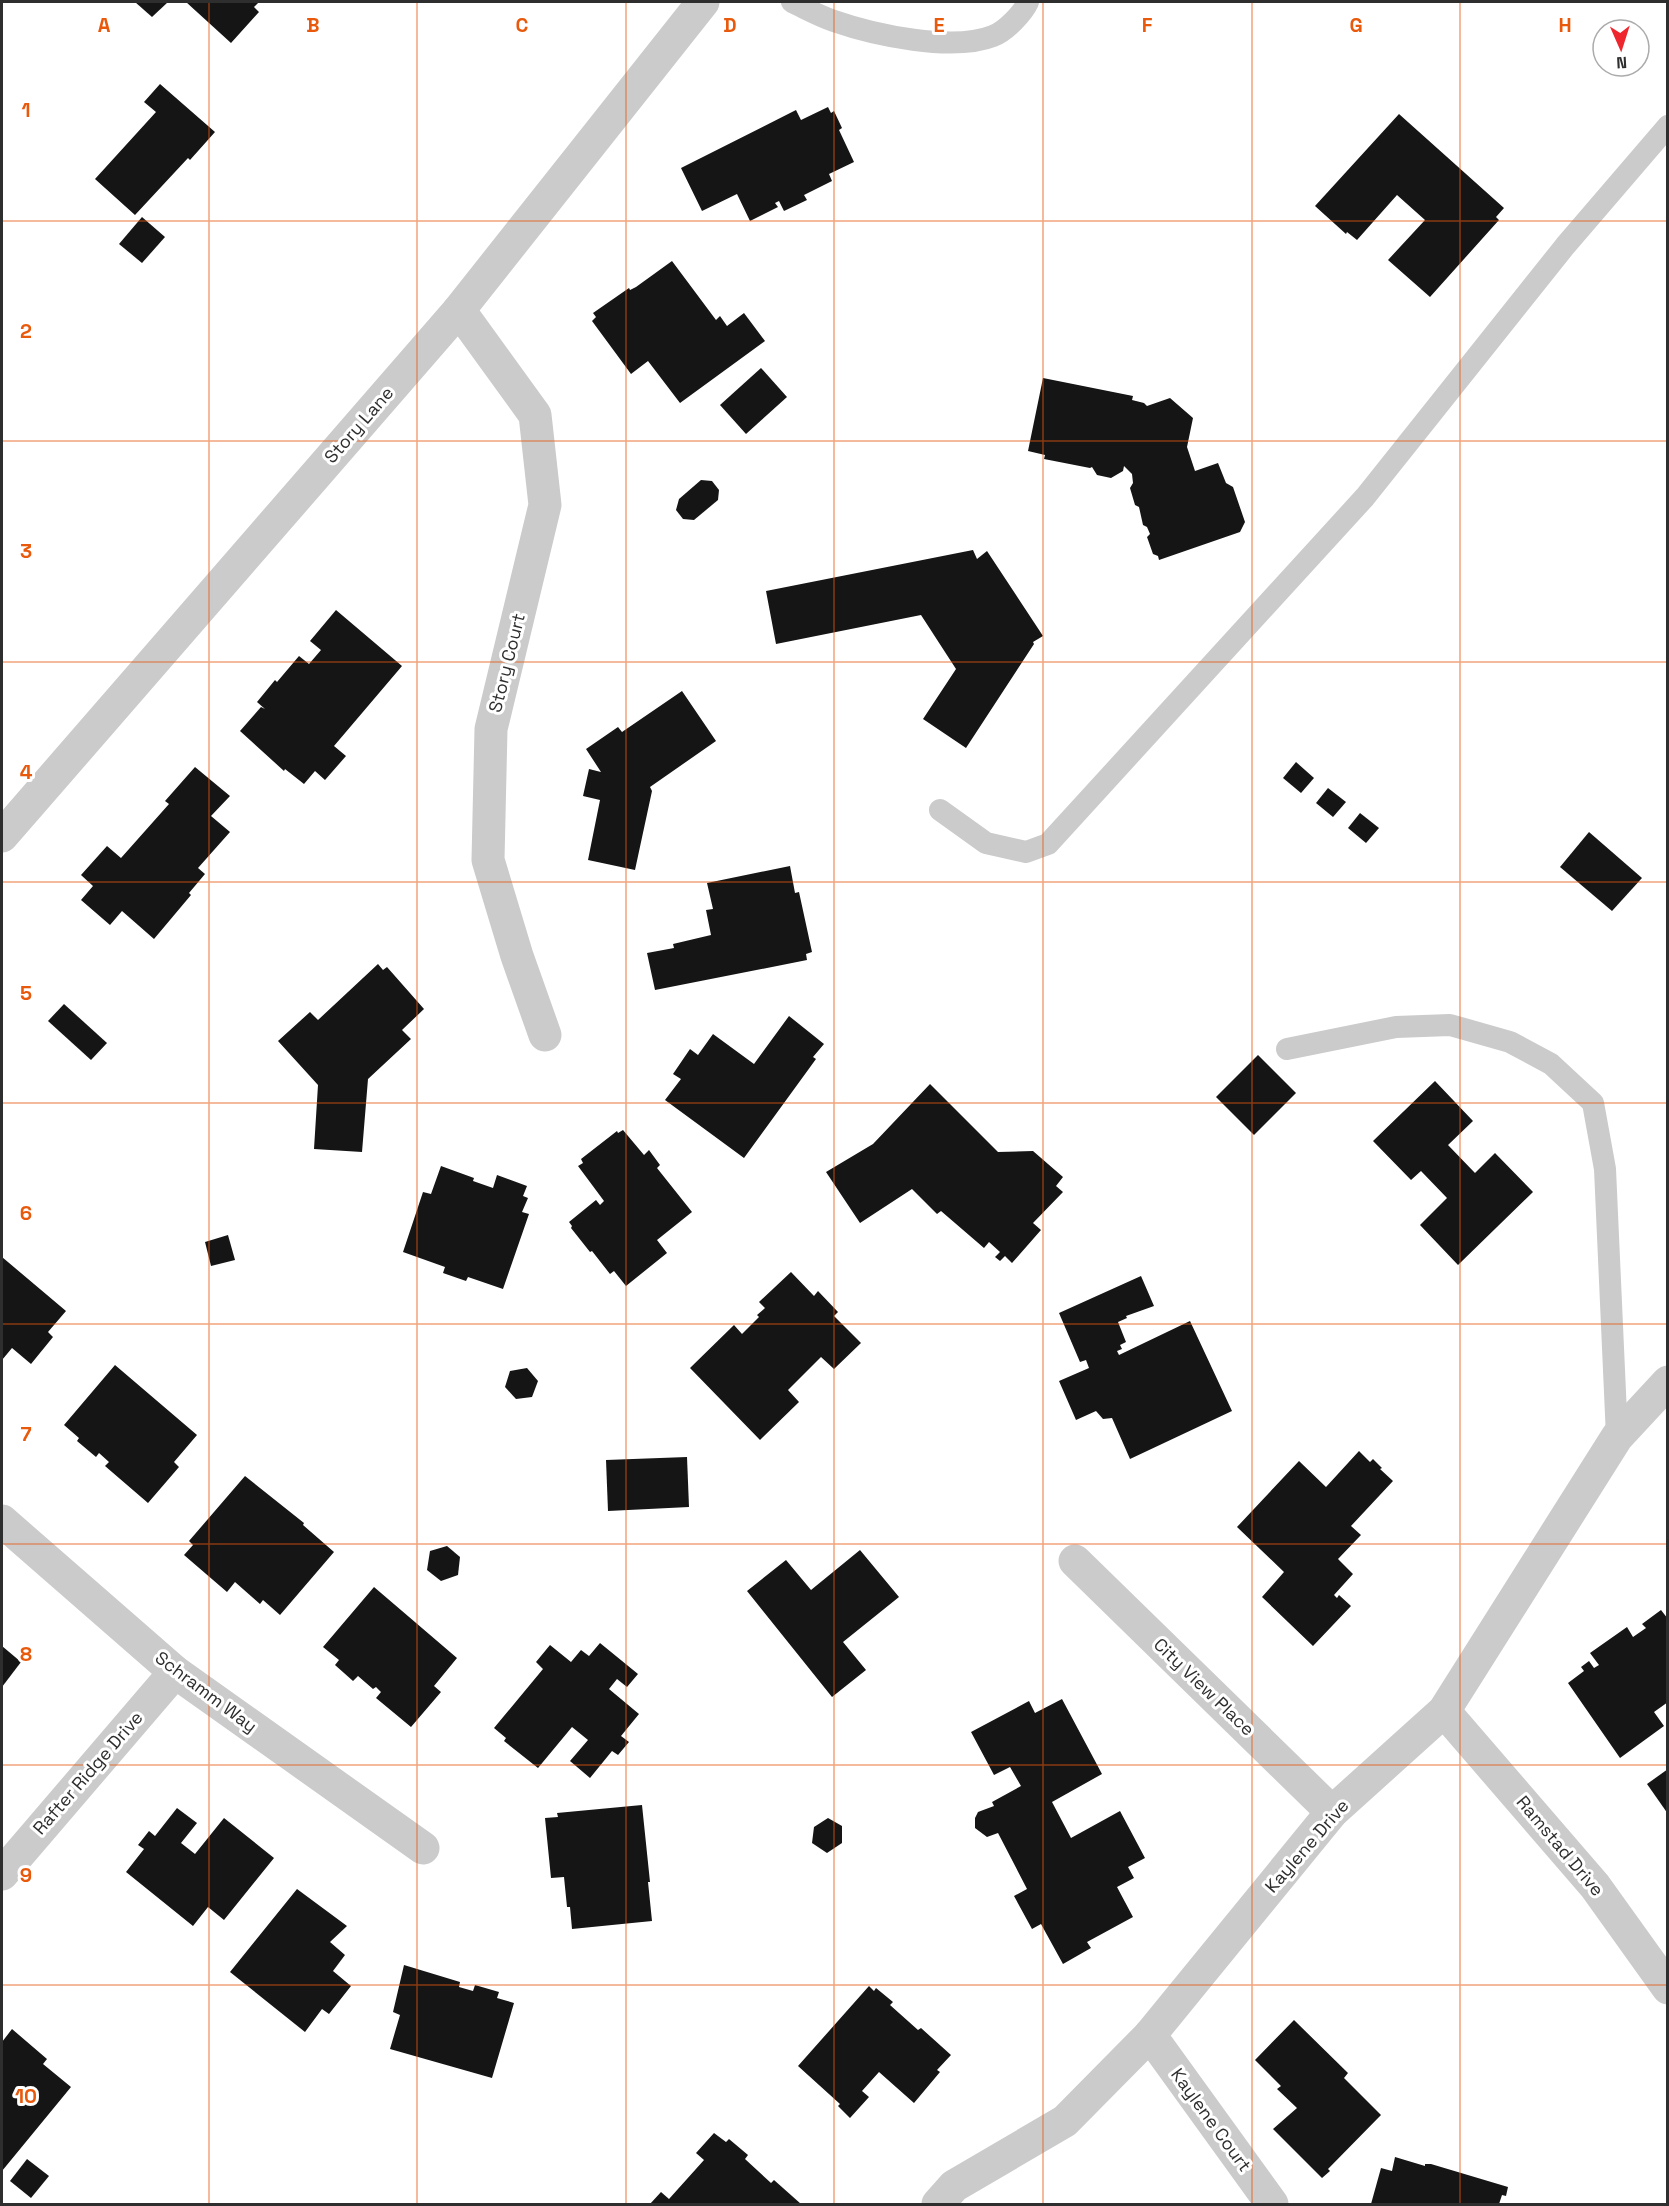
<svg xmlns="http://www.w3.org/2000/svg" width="1669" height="2206" font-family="'Space Grotesk',sans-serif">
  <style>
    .building { fill: #151515 }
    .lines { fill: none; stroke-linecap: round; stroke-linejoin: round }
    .lane { stroke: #cbcbcb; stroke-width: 22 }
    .street { stroke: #cbcbcb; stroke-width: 33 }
    .grid { fill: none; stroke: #e8590c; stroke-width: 1.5; stroke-opacity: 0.55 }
    .labels { text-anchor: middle; stroke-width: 6; stroke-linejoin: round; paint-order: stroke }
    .street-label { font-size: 18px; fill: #2e2e2e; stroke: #fff }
    .grid-label { font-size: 20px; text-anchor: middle; font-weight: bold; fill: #e8590c; stroke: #fff; stroke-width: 6; stroke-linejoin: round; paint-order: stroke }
  </style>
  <rect width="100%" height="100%" fill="#fff"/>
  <!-- building -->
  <g class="building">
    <path d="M 135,2 L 168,2 L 152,17 Z"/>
    <path d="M 186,2 L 259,2 L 254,7 L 259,12 L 231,43 Z"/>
    <path d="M 160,84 L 215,132 L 190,160 L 188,158 L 135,215 L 95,179 L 156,112 L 144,102 Z"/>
    <path d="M 828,107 L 831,113 L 834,111 L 842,128 L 839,130 L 854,162 L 829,174 L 832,181 L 804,195 L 807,200 L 784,211 L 779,201 L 775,203 L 778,207 L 750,221 L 737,194 L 702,211 L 681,168 L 796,110 L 801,120 Z"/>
    <path d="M 1399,114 L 1504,208 L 1496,217 L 1499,220 L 1430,297 L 1388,260 L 1425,220 L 1397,195 L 1357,240 L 1347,232 L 1346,234 L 1315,206 Z"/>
    <path d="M 142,217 L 165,237 L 142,263 L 119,244 Z"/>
    <path d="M 672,261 L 716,320 L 720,316 L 727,326 L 744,313 L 765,341 L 680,403 L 648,361 L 631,374 L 592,321 L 596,317 L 593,313 L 629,288 L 630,290 L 636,287 Z"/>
    <path d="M 761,368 L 787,397 L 746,434 L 720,405 Z"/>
    <path d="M 1043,378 L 1133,396 L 1132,400 L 1144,403 L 1147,406 L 1170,398 L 1193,418 L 1187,447 L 1195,471 L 1218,463 L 1226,483 L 1233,487 L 1245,522 L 1240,532 L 1159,560 L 1158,556 L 1153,554 L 1147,537 L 1150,534 L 1147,527 L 1143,525 L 1139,507 L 1135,505 L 1130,488 L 1133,483 L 1132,474 L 1124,466 L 1123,471 L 1111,478 L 1097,475 L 1092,467 L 1090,468 L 1044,459 L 1045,455 L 1028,451 Z"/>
    <path d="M 701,480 L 712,481 L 719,490 L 718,500 L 694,520 L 683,519 L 676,510 L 679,499 Z"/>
    <path d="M 973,550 L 977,559 L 987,551 L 1043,636 L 1033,642 L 1034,644 L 966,748 L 923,719 L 956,669 L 921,615 L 776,644 L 766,591 Z"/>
    <path d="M 336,610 L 402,666 L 334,746 L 346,756 L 325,780 L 315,771 L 304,784 L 285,769 L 284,771 L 240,731 L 261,707 L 265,709 L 257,702 L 275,680 L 277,682 L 299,656 L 309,664 L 321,650 L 310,641 Z"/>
    <path d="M 682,691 L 716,741 L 650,787 L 652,791 L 635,870 L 588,860 L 600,800 L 583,796 L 589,769 L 601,772 L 586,749 L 618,727 L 622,732 Z"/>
    <path d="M 1296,762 L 1314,778 L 1301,793 L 1283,778 Z"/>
    <path d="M 195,767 L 230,796 L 211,816 L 230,832 L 198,868 L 205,874 L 189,893 L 191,895 L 154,939 L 122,911 L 110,925 L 81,900 L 93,886 L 81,875 L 107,846 L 121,858 L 169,804 L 165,801 Z"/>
    <path d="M 1328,788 L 1346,802 L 1333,817 L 1316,803 Z"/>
    <path d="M 1360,813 L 1379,828 L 1366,843 L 1348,828 Z"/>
    <path d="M 1589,832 L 1642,878 L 1612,911 L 1560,867 Z"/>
    <path d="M 790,866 L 795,893 L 799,892 L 812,952 L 806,954 L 807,960 L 655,990 L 647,953 L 674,948 L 673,944 L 711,935 L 706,910 L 713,909 L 707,883 Z"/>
    <path d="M 378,964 L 383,970 L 387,967 L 424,1009 L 402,1030 L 411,1039 L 368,1079 L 362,1152 L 314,1149 L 318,1085 L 278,1041 L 310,1012 L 318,1020 Z"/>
    <path d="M 64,1004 L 107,1043 L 91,1060 L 48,1021 Z"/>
    <path d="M 789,1016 L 824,1044 L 813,1057 L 816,1059 L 744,1158 L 665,1100 L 681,1079 L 673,1074 L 690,1049 L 698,1055 L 713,1034 L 754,1064 Z"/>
    <path d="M 1258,1055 L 1296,1093 L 1254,1135 L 1216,1097 Z"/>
    <path d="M 1435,1081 L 1473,1121 L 1448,1145 L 1475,1173 L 1495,1153 L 1533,1192 L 1458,1265 L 1420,1225 L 1447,1198 L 1421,1171 L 1411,1180 L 1373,1141 Z"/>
    <path d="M 930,1084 L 998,1152 L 1033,1151 L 1063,1177 L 1056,1186 L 1063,1192 L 1033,1223 L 1041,1230 L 1012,1263 L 1005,1256 L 1000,1261 L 995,1257 L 1000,1252 L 989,1242 L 984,1248 L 941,1211 L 937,1214 L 912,1189 L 860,1223 L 826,1172 L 873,1144 Z"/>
    <path d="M 623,1130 L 644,1155 L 649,1150 L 660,1165 L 657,1168 L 692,1212 L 657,1240 L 667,1253 L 626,1286 L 614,1271 L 610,1274 L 592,1251 L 590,1252 L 571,1228 L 572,1226 L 569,1222 L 596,1200 L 600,1205 L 604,1201 L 578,1166 L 583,1163 L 581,1159 L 617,1131 L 618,1133 Z"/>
    <path d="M 441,1166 L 474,1178 L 473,1181 L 493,1188 L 497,1175 L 527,1186 L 523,1196 L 528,1198 L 522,1212 L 529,1214 L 503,1289 L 468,1277 L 466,1281 L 443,1273 L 445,1267 L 403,1252 L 423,1192 L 431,1194 Z"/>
    <path d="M 228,1235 L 235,1260 L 211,1266 L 205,1242 Z"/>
    <path d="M 2,1257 L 66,1311 L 48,1332 L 53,1337 L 31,1364 L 12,1348 L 2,1360 Z"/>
    <path d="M 791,1272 L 814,1296 L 818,1291 L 838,1312 L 834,1316 L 861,1343 L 834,1369 L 821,1357 L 788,1390 L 799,1402 L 760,1440 L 690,1368 L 734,1325 L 742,1334 L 759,1317 L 757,1315 L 765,1308 L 759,1302 Z"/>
    <path d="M 1141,1276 L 1154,1306 L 1126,1316 L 1127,1318 L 1118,1322 L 1126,1342 L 1120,1345 L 1122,1349 L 1117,1351 L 1119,1355 L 1190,1321 L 1232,1411 L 1130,1459 L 1112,1418 L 1103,1419 L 1096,1411 L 1076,1420 L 1059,1381 L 1089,1368 L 1086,1360 L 1080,1362 L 1059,1313 Z"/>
    <path d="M 115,1365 L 197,1435 L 174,1462 L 179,1467 L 148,1503 L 105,1466 L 109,1462 L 99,1453 L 96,1457 L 77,1441 L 79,1438 L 64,1425 Z"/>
    <path d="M 527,1368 L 538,1381 L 532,1397 L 516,1399 L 505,1387 L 510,1371 Z"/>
    <path d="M 1359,1451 L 1370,1462 L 1373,1459 L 1382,1468 L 1380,1469 L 1393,1481 L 1351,1526 L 1361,1535 L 1338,1559 L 1353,1574 L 1334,1595 L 1337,1598 L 1339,1595 L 1351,1606 L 1313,1646 L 1262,1597 L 1284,1572 L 1237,1527 L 1299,1461 L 1326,1487 Z"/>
    <path d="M 687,1457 L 689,1507 L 608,1511 L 606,1460 Z"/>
    <path d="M 245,1476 L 304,1523 L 303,1525 L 334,1552 L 280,1615 L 263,1600 L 260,1604 L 235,1582 L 227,1592 L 184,1555 L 193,1545 L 189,1541 Z"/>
    <path d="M 447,1546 L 460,1557 L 458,1575 L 441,1581 L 427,1570 L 430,1551 Z"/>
    <path d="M 860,1550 L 899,1597 L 843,1642 L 866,1670 L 832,1697 L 747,1591 L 786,1560 L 811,1590 Z"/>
    <path d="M 374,1587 L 457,1658 L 434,1686 L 441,1692 L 411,1727 L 376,1698 L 381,1692 L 376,1687 L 373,1689 L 358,1676 L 353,1681 L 335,1665 L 339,1660 L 323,1647 Z"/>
    <path d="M 1661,1610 L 1668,1619 L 1668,1702 L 1654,1712 L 1664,1726 L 1620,1758 L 1568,1683 L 1584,1671 L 1581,1667 L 1589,1661 L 1594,1668 L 1599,1665 L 1590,1653 L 1627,1627 L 1633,1637 L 1646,1628 L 1642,1624 Z"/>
    <path d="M 600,1643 L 638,1674 L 627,1687 L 617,1679 L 609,1689 L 639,1714 L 621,1736 L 629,1742 L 618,1755 L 612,1751 L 590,1778 L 570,1761 L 588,1740 L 572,1727 L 538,1768 L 504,1741 L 506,1738 L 494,1728 L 543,1669 L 536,1662 L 550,1645 L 571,1662 L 581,1650 L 589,1656 Z"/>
    <path d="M 2,1646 L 21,1662 L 2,1687 Z"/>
    <path d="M 1062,1699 L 1102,1774 L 1052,1802 L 1071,1838 L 1120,1811 L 1145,1858 L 1128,1867 L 1134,1878 L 1117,1887 L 1133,1917 L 1087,1942 L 1091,1948 L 1063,1964 L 1041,1924 L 1032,1929 L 1014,1896 L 1027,1889 L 998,1833 L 987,1837 L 975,1828 L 975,1818 L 978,1812 L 994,1806 L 992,1802 L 1021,1786 L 1010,1767 L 994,1775 L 971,1732 L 1029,1701 L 1035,1713 Z"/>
    <path d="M 1668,1769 L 1668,1814 L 1647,1784 Z"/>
    <path d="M 642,1805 L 650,1882 L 648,1882 L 652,1921 L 572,1929 L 570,1907 L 567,1907 L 564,1877 L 551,1878 L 545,1818 L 558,1817 L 557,1813 Z"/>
    <path d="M 177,1808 L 197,1823 L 181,1843 L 195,1854 L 224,1818 L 274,1858 L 224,1920 L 208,1907 L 193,1926 L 126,1872 L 144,1849 L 138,1845 L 149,1831 L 155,1836 Z"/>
    <path d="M 828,1818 L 842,1826 L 842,1843 L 827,1853 L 812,1843 L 814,1827 Z"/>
    <path d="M 297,1889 L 347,1926 L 330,1942 L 345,1955 L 333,1971 L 351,1986 L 329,2014 L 322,2009 L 305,2032 L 230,1972 Z"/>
    <path d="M 404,1965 L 460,1982 L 459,1987 L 473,1991 L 475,1985 L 499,1992 L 497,1998 L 514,2003 L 492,2078 L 390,2049 L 400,2015 L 393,2012 Z"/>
    <path d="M 869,1986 L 874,1991 L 876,1988 L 893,2002 L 890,2005 L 918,2030 L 921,2028 L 951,2055 L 937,2070 L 940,2072 L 914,2103 L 879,2072 L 862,2091 L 869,2097 L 850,2118 L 838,2106 L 840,2104 L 798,2066 Z"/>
    <path d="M 1294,2020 L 1348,2073 L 1344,2078 L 1381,2115 L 1328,2169 L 1330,2171 L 1322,2178 L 1273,2129 L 1297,2108 L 1277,2089 L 1281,2086 L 1255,2060 Z"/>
    <path d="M 12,2029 L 47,2059 L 43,2064 L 71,2087 L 2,2171 L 2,2042 Z"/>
    <path d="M 714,2133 L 726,2142 L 729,2139 L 748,2155 L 745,2159 L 771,2183 L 774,2180 L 801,2204 L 650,2204 L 661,2192 L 669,2199 L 704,2160 L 696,2153 Z"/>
    <path d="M 1395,2157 L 1425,2166 L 1425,2164 L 1431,2164 L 1508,2187 L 1506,2196 L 1502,2195 L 1499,2204 L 1371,2204 L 1381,2168 L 1392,2171 Z"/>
    <path d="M 27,2159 L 49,2176 L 31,2198 L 10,2181 Z"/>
  </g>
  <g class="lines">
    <!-- lane -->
    <g class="lane">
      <path d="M 792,2 C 805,8 819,16 834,21 C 874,35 953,52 993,36 C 1006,31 1023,13 1028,2"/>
      <path d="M 940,810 L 986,843 L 1026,852 L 1048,844 L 1365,497 L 1565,246 L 1668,126"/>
      <path d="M 1287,1049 L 1396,1027 L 1450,1025 L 1510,1042 L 1551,1064 L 1593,1103 L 1605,1169 L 1617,1437"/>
    </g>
    <!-- street -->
    <g class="street">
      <path d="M 459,310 L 535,415 L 545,505 L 491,729 L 488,860 L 517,956 L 545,1035"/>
      <path d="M 2,836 L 459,310 L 703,2"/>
      <path d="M 2,1521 L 175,1672 L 423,1848"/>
      <path d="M 1075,1561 L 1332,1812"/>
      <path d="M 1444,1711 L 1595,1886 L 1668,1988"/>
      <path d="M 2,1874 L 175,1672"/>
      <path d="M 1150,2035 L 1272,2204"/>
      <path d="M 938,2204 L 954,2186 L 1065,2121 L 1150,2035 L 1332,1812 L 1444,1711 L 1617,1437 L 1668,1382"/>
    </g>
  </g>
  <!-- grid -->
  <path class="grid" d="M 209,2 L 209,2204M 417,2 L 417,2204M 626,2 L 626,2204M 834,2 L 834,2204M 1043,2 L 1043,2204M 1252,2 L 1252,2204M 1460,2 L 1460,2204M 2,221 L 1668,221M 2,441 L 1668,441M 2,662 L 1668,662M 2,882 L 1668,882M 2,1103 L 1668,1103M 2,1324 L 1668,1324M 2,1544 L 1668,1544M 2,1765 L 1668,1765M 2,1985 L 1668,1985"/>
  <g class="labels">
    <!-- street labels -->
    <g class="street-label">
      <text transform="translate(359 425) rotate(-49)" y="6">Story Lane</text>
      <text transform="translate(507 663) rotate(-76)" y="6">Story Court</text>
      <text transform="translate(1204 1687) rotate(44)" y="6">City View Place</text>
      <text transform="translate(206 1692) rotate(37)" y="6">Schramm Way</text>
      <text transform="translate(88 1773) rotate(-49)" y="6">Rafter Ridge Drive</text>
      <text transform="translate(1307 1846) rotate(-49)" y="6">Kaylene Drive</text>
      <text transform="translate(1560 1846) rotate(50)" y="6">Ramstad Drive</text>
      <text transform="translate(1211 2120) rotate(54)" y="6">Kaylene Court</text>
    </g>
  </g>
  <g class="grid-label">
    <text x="104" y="32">A</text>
    <text x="313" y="32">B</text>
    <text x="522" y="32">C</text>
    <text x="730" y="32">D</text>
    <text x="939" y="32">E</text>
    <text x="1147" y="32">F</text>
    <text x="1356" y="32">G</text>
    <text x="1565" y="32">H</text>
    <text x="26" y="117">1</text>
    <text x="26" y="338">2</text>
    <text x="26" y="558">3</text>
    <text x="26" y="779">4</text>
    <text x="26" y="1000">5</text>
    <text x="26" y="1220">6</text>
    <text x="26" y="1441">7</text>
    <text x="26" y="1661">8</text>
    <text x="26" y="1882">9</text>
    <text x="26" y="2103">10</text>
  </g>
  <!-- border -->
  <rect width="1669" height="2206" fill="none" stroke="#2e2e2e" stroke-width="6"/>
  <!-- north arrow -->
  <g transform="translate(1621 48) rotate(177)"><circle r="28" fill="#ffffff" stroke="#ababab" stroke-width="1.5"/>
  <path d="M0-4.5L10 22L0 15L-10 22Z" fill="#ee272e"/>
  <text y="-9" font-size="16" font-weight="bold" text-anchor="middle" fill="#2e2e2e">N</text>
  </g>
</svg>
